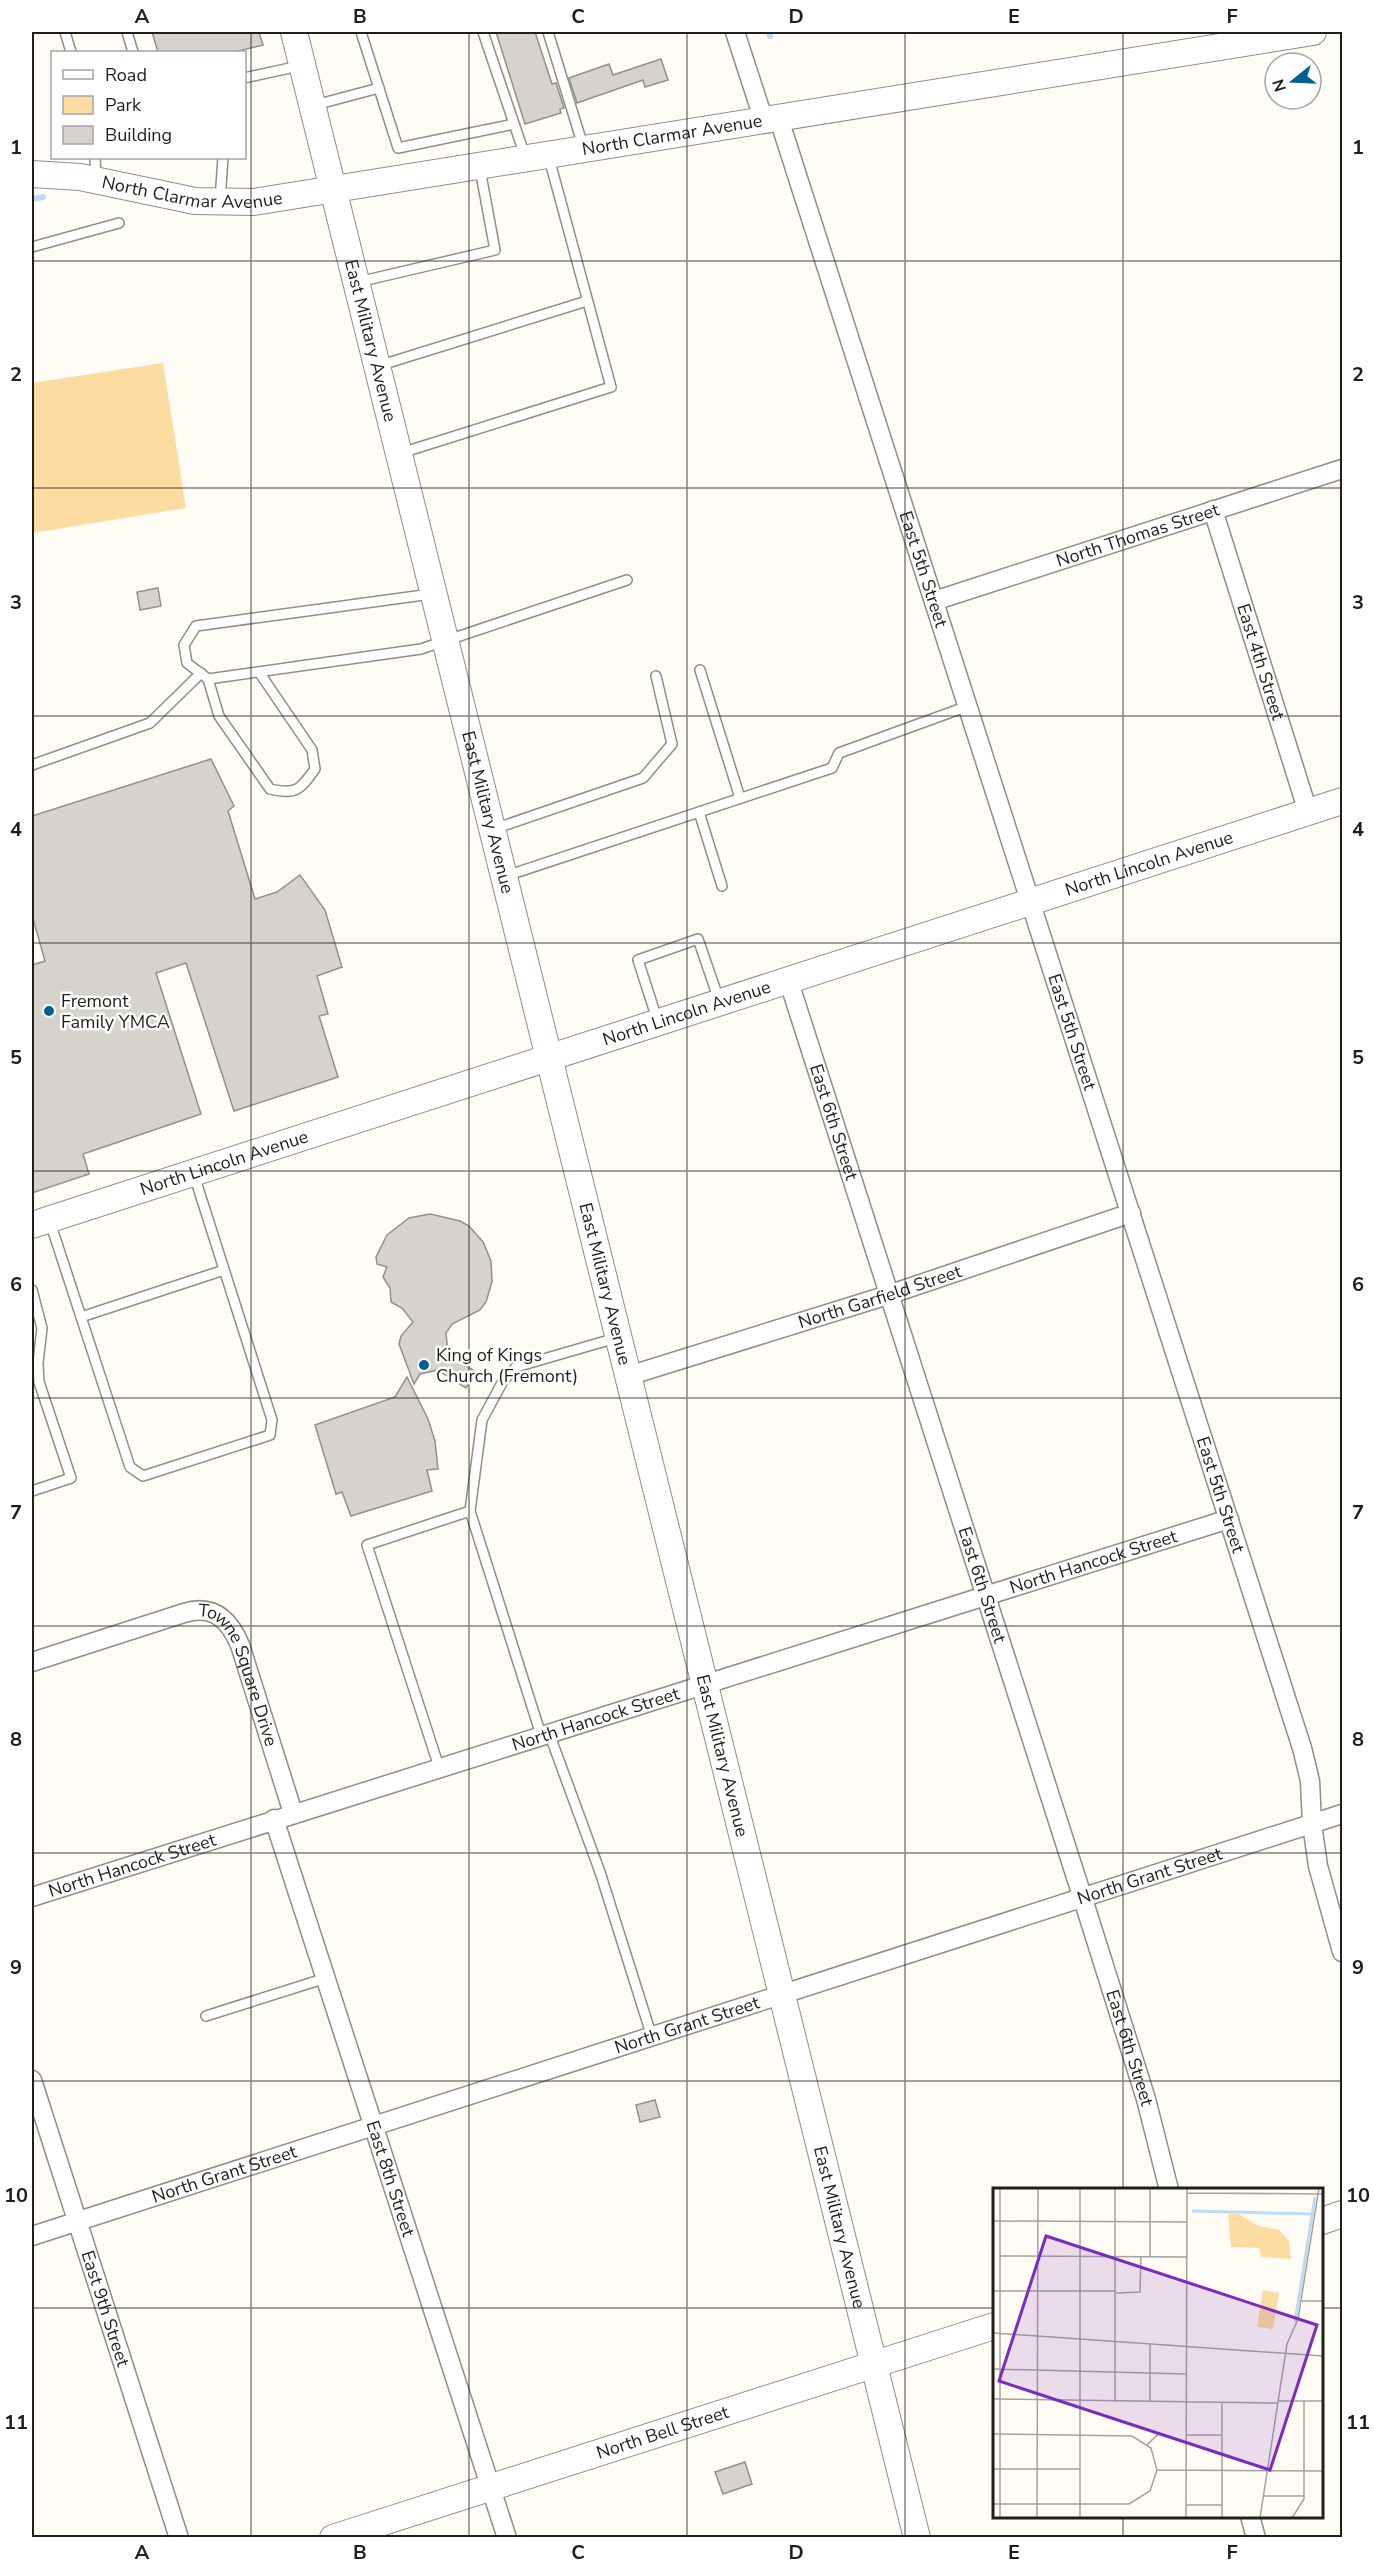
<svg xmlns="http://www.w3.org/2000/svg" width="1374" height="2569" font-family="'Nunito Sans',sans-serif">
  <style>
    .green { fill: #fcdca1 }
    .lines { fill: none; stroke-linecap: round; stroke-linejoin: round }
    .stream { stroke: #bbdcf4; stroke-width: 6 }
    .building { fill: #d6d2cc; stroke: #93908a; stroke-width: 1.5 }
    .lane-casing { stroke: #918e88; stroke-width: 12 }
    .street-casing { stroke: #918e88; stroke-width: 21 }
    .secondary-casing { stroke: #918e88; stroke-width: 28 }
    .lane { stroke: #fff; stroke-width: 9 }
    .street { stroke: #fff; stroke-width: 18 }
    .secondary { stroke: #fff; stroke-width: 26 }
    .grid { fill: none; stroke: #201f1d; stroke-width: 1.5; stroke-opacity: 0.55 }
    .poi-dot { fill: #006090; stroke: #fff; stroke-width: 2 }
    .labels { text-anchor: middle; stroke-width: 5; stroke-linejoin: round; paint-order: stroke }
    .street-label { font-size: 18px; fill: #201f1d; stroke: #fff }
    .poi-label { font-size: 18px; fill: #201f1d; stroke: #fff; text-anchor: start }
    .inset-river { fill: none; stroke: #bbdcf4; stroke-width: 3 }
    .inset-road { fill: none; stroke: #a6a39f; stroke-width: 1.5 }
    .view { fill: #7b2cbf; fill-opacity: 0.15; stroke: #7b2cbf; stroke-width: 3 }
    .inset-edge { fill: none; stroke: #201f1d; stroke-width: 3 }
    .neatline { fill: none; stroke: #201f1d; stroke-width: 2 }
    .grid-label { font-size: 20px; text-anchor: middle; font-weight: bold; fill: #201f1d }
  </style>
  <rect width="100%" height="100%" fill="#fffbf5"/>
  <!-- green -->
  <path class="green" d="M 163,363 L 186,508 L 32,533 L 32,383 Z"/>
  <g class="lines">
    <!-- stream -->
    <g class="stream">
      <path d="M 769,32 L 770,36"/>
      <path d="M 32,199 L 43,197"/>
    </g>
  </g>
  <!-- building -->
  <g class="building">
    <path d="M 152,32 L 259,32 L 263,45 L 234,52 L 158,52 Z"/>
    <path d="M 496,32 L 535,32 L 552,84 L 556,83 L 564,108 L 560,109 L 561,113 L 525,124 Z"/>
    <path d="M 661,59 L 668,80 L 645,87 L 643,80 L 577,103 L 569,78 L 609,64 L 613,75 Z"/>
    <path d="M 158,588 L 161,606 L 140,610 L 137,592 Z"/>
    <path d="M 211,759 L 234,806 L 228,811 L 255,899 L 277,892 L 300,875 L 325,910 L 342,967 L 317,976 L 328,1014 L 319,1016 L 338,1077 L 234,1111 L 186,963 L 156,973 L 201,1114 L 83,1154 L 89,1174 L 32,1193 L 32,965 L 45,961 L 32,915 L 32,816 Z"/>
    <path d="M 430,1214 L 460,1221 L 469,1226 L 483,1242 L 491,1261 L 492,1282 L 486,1302 L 480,1310 L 452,1324 L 446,1333 L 448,1354 L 476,1372 L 466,1388 L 438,1370 L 420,1374 L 414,1384 L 399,1344 L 401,1336 L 413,1322 L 402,1308 L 391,1302 L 390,1288 L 383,1277 L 387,1267 L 377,1264 L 376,1257 L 387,1235 L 409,1218 Z"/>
    <path d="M 407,1377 L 428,1419 L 435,1441 L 438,1469 L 427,1470 L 432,1491 L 351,1516 L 342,1492 L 336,1494 L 315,1425 L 395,1397 Z"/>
    <path d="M 655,2100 L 660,2117 L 640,2122 L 636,2105 Z"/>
    <path d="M 745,2462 L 752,2484 L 723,2494 L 715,2472 Z"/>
  </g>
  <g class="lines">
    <!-- lane casing -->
    <g class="lane-casing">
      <g id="lane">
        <path d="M 65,32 L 71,52"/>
        <path d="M 127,32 L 133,52"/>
        <path d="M 361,32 L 398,148 L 514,124"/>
        <path d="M 483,32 L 525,156"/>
        <path d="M 548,32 L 583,146"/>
        <path d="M 244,78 L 299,66"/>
        <path d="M 315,105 L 379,88"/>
        <path d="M 95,158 L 96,178"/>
        <path d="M 220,200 L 223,158"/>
        <path d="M 32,247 L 119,223"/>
        <path d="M 358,282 L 495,250 L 480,169"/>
        <path d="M 378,366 L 587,301"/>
        <path d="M 401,453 L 611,387 L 549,158"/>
        <path d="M 431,594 L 196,626 L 184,645 L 187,663 L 208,679 L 421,649 L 627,580"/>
        <path d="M 700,670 L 740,798"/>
        <path d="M 208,679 L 219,716 L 270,789 C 296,795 300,790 315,769 L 312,750 L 259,672"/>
        <path d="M 32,765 L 150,723 L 201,673"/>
        <path d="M 699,812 L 722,886"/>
        <path d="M 494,829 L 643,778 L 672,744 L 656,676"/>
        <path d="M 506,876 L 832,768 L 839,753 L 968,706"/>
        <path d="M 658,1022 L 638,960 L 698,939 L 719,1000"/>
        <path d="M 50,1222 L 130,1467 L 143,1476 L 270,1435 L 272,1420 L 194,1175"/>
        <path d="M 32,1290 L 42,1328 L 38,1363 L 39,1382 L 71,1478 L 32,1491"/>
        <path d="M 81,1317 L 224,1270"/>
        <path d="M 549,1733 L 600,1872 L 652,2037"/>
        <path d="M 541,1735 L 470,1511 L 482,1420 L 503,1381 L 516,1367 L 616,1338"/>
        <path d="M 439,1767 L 367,1545 L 470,1511"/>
        <path d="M 206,2016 L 326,1978"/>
      </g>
    </g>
    <!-- street casing -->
    <g class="street-casing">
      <g id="street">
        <path d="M 735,32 L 763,118"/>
        <path id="s1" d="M 778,116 L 1302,1748 L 1310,1781 L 1312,1824 L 1318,1866 L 1342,1952"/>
        <path id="s2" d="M 1213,510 L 1308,812"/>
        <path id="s3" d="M 934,601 L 1342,469"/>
        <path id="s4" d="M 789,982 L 1083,1899 L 1146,2099 L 1169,2190"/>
        <path id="s5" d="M 628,1376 L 888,1295 L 1131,1213"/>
        <path id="s6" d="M 32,1662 L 184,1613 C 213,1604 229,1619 240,1645 L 293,1813"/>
        <path id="s7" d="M 274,1819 L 507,2538"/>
        <path id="s8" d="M 32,1897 L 1229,1519"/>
        <path id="s9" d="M 32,2080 L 179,2538"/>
        <path id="s10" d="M 32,2236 L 1342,1814"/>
        <path d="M 1250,2516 L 1256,2538"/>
      </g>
    </g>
    <!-- secondary casing -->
    <g class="secondary-casing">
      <g id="secondary">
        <path id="s11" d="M 294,32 L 917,2538"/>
        <path id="s12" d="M 32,174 L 80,177 L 195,201 L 254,202 L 1313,32"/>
        <path id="s13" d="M 32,1225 L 1342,801"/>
        <path d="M 1322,2221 L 1342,2214"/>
        <path id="s14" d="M 333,2538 L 994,2326"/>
      </g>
    </g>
    <!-- lane -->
    <use href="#lane" class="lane"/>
    <!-- street -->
    <use href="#street" class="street"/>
    <!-- secondary -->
    <use href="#secondary" class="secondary"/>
  </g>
  <!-- grid -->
  <path class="grid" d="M 251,32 L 251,2538M 469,32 L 469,2538M 687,32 L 687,2538M 905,32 L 905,2538M 1123,32 L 1123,2190M 32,261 L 1342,261M 32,488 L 1342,488M 32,716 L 1342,716M 32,943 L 1342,943M 32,1171 L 1342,1171M 32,1398 L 1342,1398M 32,1626 L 1342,1626M 32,1853 L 1342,1853M 32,2081 L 1342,2081M 32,2308 L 994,2308M 1322,2308 L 1342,2308M 1123,2516 L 1123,2538"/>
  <!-- markers -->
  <g class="poi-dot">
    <circle cx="49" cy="1011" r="6"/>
    <circle cx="424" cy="1365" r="6"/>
  </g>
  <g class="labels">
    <!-- street labels -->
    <g class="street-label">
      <text dy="6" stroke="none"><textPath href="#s12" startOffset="648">North Clarmar Avenue</textPath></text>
      <text dy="6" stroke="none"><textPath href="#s12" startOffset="162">North Clarmar Avenue</textPath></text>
      <text dy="6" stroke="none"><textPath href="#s11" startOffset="318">East Military Avenue</textPath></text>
      <text dy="6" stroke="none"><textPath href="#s3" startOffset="214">North Thomas Street</textPath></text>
      <text dy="6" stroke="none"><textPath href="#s1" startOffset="476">East 5th Street</textPath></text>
      <text dy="6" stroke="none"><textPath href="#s2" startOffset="159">East 4th Street</textPath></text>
      <text dy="6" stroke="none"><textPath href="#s11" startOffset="804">East Military Avenue</textPath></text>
      <text dy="6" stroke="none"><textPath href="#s13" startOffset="1174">North Lincoln Avenue</textPath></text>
      <text dy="6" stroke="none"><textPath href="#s13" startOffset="688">North Lincoln Avenue</textPath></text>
      <text dy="6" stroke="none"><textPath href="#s1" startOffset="962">East 5th Street</textPath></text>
      <text dy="6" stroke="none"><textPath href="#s4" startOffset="147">East 6th Street</textPath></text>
      <text dy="6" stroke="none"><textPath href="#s13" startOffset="202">North Lincoln Avenue</textPath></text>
      <text dy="6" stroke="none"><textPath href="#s11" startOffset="1290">East Military Avenue</textPath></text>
      <text dy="6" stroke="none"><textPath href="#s5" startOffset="264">North Garfield Street</textPath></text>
      <text dy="6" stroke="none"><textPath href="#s1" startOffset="1448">East 5th Street</textPath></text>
      <text dy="6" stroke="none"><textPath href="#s8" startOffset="1113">North Hancock Street</textPath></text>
      <text dy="6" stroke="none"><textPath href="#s4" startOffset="633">East 6th Street</textPath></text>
      <text dy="6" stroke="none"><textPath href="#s6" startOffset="256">Towne Square Drive</textPath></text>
      <text dy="6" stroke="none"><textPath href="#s8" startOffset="591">North Hancock Street</textPath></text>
      <text dy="6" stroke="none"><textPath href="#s11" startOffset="1776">East Military Avenue</textPath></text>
      <text dy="6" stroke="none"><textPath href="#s8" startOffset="105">North Hancock Street</textPath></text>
      <text dy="6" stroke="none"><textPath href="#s10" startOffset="1174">North Grant Street</textPath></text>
      <text dy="6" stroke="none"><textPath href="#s10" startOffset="688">North Grant Street</textPath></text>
      <text dy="6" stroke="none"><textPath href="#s4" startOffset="1119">East 6th Street</textPath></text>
      <text dy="6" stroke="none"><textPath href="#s10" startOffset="202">North Grant Street</textPath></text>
      <text dy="6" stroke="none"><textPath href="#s7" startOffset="378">East 8th Street</textPath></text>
      <text dy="6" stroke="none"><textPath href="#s11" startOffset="2262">East Military Avenue</textPath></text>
      <text dy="6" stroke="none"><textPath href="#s9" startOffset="240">East 9th Street</textPath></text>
      <text dy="6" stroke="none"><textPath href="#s14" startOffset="346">North Bell Street</textPath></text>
    </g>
    <!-- poi labels -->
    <g class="poi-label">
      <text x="61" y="1007">Fremont<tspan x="61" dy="21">Family YMCA</tspan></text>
      <text x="436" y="1361">King of Kings<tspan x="436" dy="21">Church (Fremont)</tspan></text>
    </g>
  </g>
  <!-- overview -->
  <g transform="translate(993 2188)">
    <rect width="330" height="330" fill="#fffbf5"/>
    <path d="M 235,26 L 246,26 L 263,37 L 286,42 L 296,53 L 298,71 L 268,69 L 266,60 L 238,59 ZM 270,102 L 286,105 L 280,141 L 264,139 Z" fill="#fcdca1"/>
    <path class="inset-river" d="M 199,23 L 319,26M 302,134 L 322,9"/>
    <path class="inset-road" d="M 87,0 L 87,330M 194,5 L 330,6M 0,33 L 194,34M 7,68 L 194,69M 157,69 L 157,0M 0,103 L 123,103M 123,105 L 147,104 L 148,69M 308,113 L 330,113M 0,145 L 330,168M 0,181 L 193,186M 0,211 L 285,215M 286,213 L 330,213M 122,214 L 122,0M 157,214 L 157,156M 0,246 L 139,248 L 158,260 L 164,282 L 157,303 L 136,316 L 0,316M 194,247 L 228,247M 154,257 L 166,245 L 163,249M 0,281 L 87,281M 164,282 L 330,283M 270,308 L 311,308M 193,317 L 229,317M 7,330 L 7,0M 44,330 L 45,0M 193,330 L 194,0M 229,330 L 229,215M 267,330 L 294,156 L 305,131 L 326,0M 299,330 L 311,311 L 311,213"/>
    <path class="view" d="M 53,48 L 324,137 L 277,282 L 6,193 Z"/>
    <rect width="330" height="330" class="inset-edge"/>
  </g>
  <!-- border -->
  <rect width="1374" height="2569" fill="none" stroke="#ffffff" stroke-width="66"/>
  <!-- legend -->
  <rect x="51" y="51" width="195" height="108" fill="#ffffff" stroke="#a6a5a5" stroke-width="1.5"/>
  <rect x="63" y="70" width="30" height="9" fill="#ffffff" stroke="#a6a5a5" stroke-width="1.5"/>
  <text x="105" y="81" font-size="18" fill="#201f1d">Road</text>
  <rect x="63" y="96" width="30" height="18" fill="#fcdca1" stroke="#a6a5a5" stroke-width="1.5"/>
  <text x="105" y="111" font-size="18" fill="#201f1d">Park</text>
  <rect x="63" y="126" width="30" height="18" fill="#d6d2cc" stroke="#a6a5a5" stroke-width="1.5"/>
  <text x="105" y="141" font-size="18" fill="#201f1d">Building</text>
  <!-- north arrow -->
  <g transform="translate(1293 81) rotate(252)"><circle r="28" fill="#ffffff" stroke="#a6a5a5" stroke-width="1.5"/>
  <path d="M0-4.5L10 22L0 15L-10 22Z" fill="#006090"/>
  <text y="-9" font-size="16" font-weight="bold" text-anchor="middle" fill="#201f1d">N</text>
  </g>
  <rect x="33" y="33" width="1308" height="2503" class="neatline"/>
  <g class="grid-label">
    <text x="142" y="23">A</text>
    <text x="360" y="23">B</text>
    <text x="578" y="23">C</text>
    <text x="796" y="23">D</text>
    <text x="1014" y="23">E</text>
    <text x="1232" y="23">F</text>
    <text x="16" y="154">1</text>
    <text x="1358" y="154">1</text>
    <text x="16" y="381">2</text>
    <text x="1358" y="381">2</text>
    <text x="16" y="609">3</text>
    <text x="1358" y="609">3</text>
    <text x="16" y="836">4</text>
    <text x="1358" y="836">4</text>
    <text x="16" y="1064">5</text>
    <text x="1358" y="1064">5</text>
    <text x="16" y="1291">6</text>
    <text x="1358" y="1291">6</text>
    <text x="16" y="1519">7</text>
    <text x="1358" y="1519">7</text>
    <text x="16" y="1746">8</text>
    <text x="1358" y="1746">8</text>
    <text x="16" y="1974">9</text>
    <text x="1358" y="1974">9</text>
    <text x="16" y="2202">10</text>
    <text x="1358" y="2202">10</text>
    <text x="16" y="2429">11</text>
    <text x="1358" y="2429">11</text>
    <text x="142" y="2559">A</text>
    <text x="360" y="2559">B</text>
    <text x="578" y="2559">C</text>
    <text x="796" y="2559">D</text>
    <text x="1014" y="2559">E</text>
    <text x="1232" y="2559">F</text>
  </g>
</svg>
